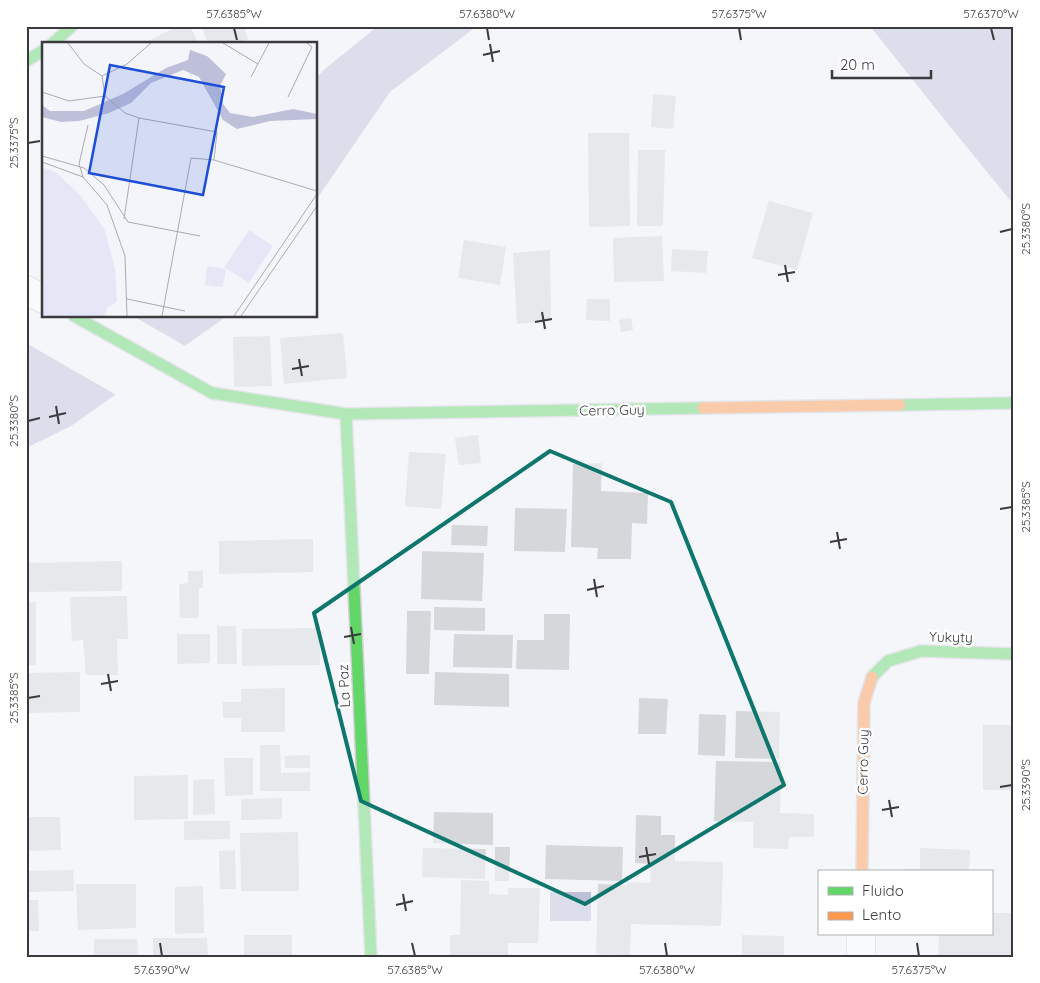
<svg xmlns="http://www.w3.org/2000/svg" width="1040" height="983" font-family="Quicksand,sans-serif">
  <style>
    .water { fill: #bec0d9 }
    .pier { fill: #f4f5fa }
    .building { fill: #d6d7db }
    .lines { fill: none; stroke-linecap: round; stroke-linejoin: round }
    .street-casing { stroke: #d0d0d4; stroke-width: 30 }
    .fast-casing { stroke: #d0d0d4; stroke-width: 14 }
    .slow-casing { stroke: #d0d0d4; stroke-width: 14 }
    .street { stroke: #fdfefe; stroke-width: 28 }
    .fast { stroke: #63d668; stroke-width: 11 }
    .slow { stroke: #ff974d; stroke-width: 11 }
    .marked { fill: none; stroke: #0f766e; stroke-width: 4; stroke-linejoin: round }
    .ticks { fill: none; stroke: #3b3b3f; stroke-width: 2 }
    .labels { text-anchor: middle; stroke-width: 5; stroke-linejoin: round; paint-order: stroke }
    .street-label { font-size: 14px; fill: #3b3b3f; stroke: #fff }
    .inset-road { fill: none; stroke: #aaabaf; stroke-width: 1 }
    .view { fill: #1d4ed8; fill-opacity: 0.15; stroke: #1d4ed8; stroke-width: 2.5 }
    .inset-edge { fill: none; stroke: #3b3b3f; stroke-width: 2.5 }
    .neatline { fill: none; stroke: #3b3b3f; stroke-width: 2 }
    .ticks-label { font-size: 12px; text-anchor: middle; fill: #3b3b3f }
  </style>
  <rect width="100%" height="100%" fill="#f4f5fa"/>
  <!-- water -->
  <g class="water">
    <path d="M 378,26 L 477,26 L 390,92 L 316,200 L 316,78 L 326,68 Z"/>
    <path d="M 870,26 L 1013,26 L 1014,29 L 1014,205 L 944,119 Z"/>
    <path d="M 44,316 L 227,316 L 71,426 L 26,448 L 26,323 Z"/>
    <rect x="550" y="892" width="41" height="29"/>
  </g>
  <!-- pier -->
  <path class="pier" d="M 44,309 L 44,316 L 133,316 L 187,347 L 118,396 L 26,343 L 26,320 Z"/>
  <!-- building -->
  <g class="building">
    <path d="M 178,26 L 190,26 L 199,44 L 147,44 L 146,42 Z"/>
    <path d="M 202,26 L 243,26 L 248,39 L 234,44 L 208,44 Z"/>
    <path d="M 653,94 L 676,96 L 673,129 L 651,127 Z"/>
    <path d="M 588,133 L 629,133 L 630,226 L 589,227 Z"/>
    <path d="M 638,150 L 665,150 L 663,226 L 637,226 Z"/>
    <path d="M 769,201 L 813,213 L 797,270 L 752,258 Z"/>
    <path d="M 662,236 L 664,281 L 614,282 L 613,238 Z"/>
    <path d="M 464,240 L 506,247 L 500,285 L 458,278 Z"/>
    <path d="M 672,249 L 708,251 L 706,273 L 671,271 Z"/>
    <path d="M 550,250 L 551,321 L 517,324 L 513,253 Z"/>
    <path d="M 587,299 L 610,299 L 610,321 L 586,320 Z"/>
    <path d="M 631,318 L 633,330 L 621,332 L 619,320 Z"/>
    <path d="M 343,333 L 347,378 L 284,384 L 280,338 Z"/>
    <path d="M 270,336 L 272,386 L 234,387 L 233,337 Z"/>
    <path d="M 478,435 L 481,463 L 459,465 L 455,438 Z"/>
    <path d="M 409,452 L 446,454 L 441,509 L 405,506 Z"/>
    <path d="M 602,463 L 601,491 L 648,493 L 647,524 L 632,523 L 631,559 L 597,559 L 598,548 L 571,547 L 573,464 Z"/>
    <path d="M 515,508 L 567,509 L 565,552 L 514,551 Z"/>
    <path d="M 452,525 L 488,526 L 487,546 L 451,545 Z"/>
    <path d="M 313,539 L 313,572 L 219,574 L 219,541 Z"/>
    <path d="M 422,551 L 484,553 L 482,601 L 421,599 Z"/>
    <path d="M 122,561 L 122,591 L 26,592 L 26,563 Z"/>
    <path d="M 188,571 L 203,571 L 203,588 L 199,588 L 199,618 L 180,618 L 179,584 L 188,583 Z"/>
    <path d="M 127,596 L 128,639 L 117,639 L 118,675 L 86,675 L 83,640 L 72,641 L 70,597 Z"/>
    <rect x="26" y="602" width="10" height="63"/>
    <path d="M 434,607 L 485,608 L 485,631 L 434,630 Z"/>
    <path d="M 407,611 L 431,611 L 429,674 L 406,674 Z"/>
    <path d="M 544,614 L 570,614 L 569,670 L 516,669 L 517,640 L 544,640 Z"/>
    <path d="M 217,626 L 236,626 L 237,664 L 217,664 Z"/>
    <path d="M 320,628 L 320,665 L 242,666 L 242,629 Z"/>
    <path d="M 177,634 L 210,634 L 210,663 L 177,664 Z"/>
    <path d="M 454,634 L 513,635 L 512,668 L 453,667 Z"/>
    <path d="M 80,672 L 80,712 L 26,713 L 26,673 Z"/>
    <path d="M 435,672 L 509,674 L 509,707 L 434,705 Z"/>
    <path d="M 285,688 L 285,732 L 241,732 L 241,718 L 223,718 L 223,702 L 241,702 L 241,689 Z"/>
    <path d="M 639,698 L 668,699 L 666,734 L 638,734 Z"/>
    <path d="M 736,711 L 780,712 L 779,759 L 735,758 Z"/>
    <path d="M 699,714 L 726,715 L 725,756 L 698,755 Z"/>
    <rect x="983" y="725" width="31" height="65"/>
    <path d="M 260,745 L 280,745 L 281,773 L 310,772 L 310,791 L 260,791 Z"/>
    <path d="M 310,755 L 310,768 L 285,768 L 285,756 Z"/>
    <path d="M 224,758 L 253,758 L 253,795 L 225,796 Z"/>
    <path d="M 716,761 L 781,762 L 780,813 L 814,814 L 814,837 L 789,837 L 788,849 L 753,848 L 753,822 L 714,821 Z"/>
    <path d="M 188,775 L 188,819 L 134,820 L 134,776 Z"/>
    <path d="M 214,779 L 215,814 L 193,815 L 193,780 Z"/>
    <path d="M 282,798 L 282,819 L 241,820 L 241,799 Z"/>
    <path d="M 434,812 L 493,813 L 493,845 L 433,843 Z"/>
    <path d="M 636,815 L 661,816 L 661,835 L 675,835 L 675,861 L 723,862 L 721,926 L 631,924 L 630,955 L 596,954 L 598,884 L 627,885 L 627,882 L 650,883 L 651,864 L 635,863 Z"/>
    <path d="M 26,817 L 60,817 L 61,850 L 26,851 Z"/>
    <path d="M 184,821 L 230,821 L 230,839 L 184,840 Z"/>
    <path d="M 298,832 L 299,891 L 241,891 L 240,833 Z"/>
    <path d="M 546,845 L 623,847 L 622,881 L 545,879 Z"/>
    <path d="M 495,847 L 510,847 L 509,881 L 495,881 Z"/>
    <path d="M 423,848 L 486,849 L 485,879 L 422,877 Z"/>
    <path d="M 920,848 L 970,850 L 969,872 L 904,872 L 904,869 L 920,869 Z"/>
    <path d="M 235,850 L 236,889 L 220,889 L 219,851 Z"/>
    <path d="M 73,870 L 74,891 L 26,892 L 26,871 Z"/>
    <path d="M 461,880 L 489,881 L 489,894 L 508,895 L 508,888 L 540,888 L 538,943 L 508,943 L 508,957 L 450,957 L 450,935 L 460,935 Z"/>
    <path d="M 76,884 L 136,884 L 136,928 L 78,930 Z"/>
    <path d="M 203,886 L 204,933 L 175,934 L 175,887 Z"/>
    <path d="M 26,900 L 38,900 L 39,931 L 26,931 Z"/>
    <path d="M 991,913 L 1013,913 L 1012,957 L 938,957 L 939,934 L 991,934 Z"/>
    <rect x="244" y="935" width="48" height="22"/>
    <path d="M 742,935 L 784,936 L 784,957 L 742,957 Z"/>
    <path d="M 153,938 L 207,938 L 208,957 L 153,957 Z"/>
    <path d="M 94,939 L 137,939 L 138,957 L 94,957 Z"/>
  </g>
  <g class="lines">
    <!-- street casing -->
    <g class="street-casing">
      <g id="street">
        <path d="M 26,290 L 44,299"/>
        <path d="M 861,957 L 861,934"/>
      </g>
    </g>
    <!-- fast casing -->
    <g class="fast-casing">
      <g id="fast">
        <path d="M 52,44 L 72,26"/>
        <path d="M 26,61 L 44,50"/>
        <path d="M 74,316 L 212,393 L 346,414 L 703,408"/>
        <path d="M 900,405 L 1014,403"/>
        <path d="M 346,414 L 371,957"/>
        <path d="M 872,677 L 888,661 L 921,651 L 1014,654"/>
      </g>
    </g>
    <!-- slow casing -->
    <g class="slow-casing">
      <g id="slow">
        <path d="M 703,408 L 900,405"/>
        <path d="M 862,872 L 864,703 L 872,677"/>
      </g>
    </g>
    <!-- street -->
    <use href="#street" class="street"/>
    <!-- fast -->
    <use href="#fast" class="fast"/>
    <!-- slow -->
    <use href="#slow" class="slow"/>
  </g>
  <!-- marked area -->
  <path d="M0 0H1040V983H0ZM 550,451 L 671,502 L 784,785 L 585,904 L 361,801 L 314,613 Z" fill="#f4f5fa" fill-opacity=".55" fill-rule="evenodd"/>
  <path class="marked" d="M 550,451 L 671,502 L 784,785 L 585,904 L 361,801 L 314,613 Z"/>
  <!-- ticks -->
  <path class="ticks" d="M 234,28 L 237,40M 487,28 L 489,40M 739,28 L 741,40M 991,28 L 994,40M 490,44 L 493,62M 483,55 L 500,51M 28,143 L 40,141M 1000,232 L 1012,229M 785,265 L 788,282M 778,275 L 795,272M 542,312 L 545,329M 535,322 L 552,319M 299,359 L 302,376M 292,369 L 309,366M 56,406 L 59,424M 49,417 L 66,413M 28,421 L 40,418M 1000,509 L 1012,507M 837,532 L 840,549M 830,542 L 847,539M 594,579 L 597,597M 587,590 L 604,586M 351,627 L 354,644M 344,637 L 361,634M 108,674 L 111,691M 101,684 L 118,681M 28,698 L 40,696M 1000,787 L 1012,785M 889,800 L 892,817M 882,810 L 899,807M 646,847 L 649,864M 639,857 L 656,854M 403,894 L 406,911M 396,905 L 413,901M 160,943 L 162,956M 412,943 L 415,956M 665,943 L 667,956M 917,943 L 919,956"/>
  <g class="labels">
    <!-- street labels -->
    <g class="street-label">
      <text transform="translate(612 410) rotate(-1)" y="5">Cerro Guy</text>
      <text transform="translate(951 637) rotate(1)" y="5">Yukyty</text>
      <text transform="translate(344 686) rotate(-93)" y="5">La Paz</text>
      <text transform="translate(863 762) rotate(-89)" y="5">Cerro Guy</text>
    </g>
  </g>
  <!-- overview -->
  <g transform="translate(42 42)">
    <rect width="275" height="275" fill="#f4f5fa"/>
    <path d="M 0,125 L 15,131 L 39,154 L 63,188 L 73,227 L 75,260 L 66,265 L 62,274 L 0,274 ZM 207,188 L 231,204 L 207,241 L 182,225 ZM 165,224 L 184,227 L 181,245 L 163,243 Z" fill="#e6e7f6"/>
    <path d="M 148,8 L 165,14 L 184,32 L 178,44 L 181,62 L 188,71 L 211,75 L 251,67 L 275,72 L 275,77 L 228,79 L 195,87 L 181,78 L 157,35 L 141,28 L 109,41 L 89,61 L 67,71 L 37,79 L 19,80 L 0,75 L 0,63 L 8,69 L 42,69 L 81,52 L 124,26 L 146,18 Z" fill="#bec0d9"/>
    <path class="inset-road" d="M 26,1 L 42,22 L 60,34 L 63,54M 181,1 L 216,22M 60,34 L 85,22 L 109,1M 209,35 L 227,1M 0,50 L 27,59 L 63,54 L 83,71 L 97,76 L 175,90 L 172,118M 246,55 L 270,5 L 265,1M 0,114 L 42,126 L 62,143 L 86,180 L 158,194M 0,120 L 41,135 L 65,163 L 83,214 L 85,274M 41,135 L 37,122 L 46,83M 82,177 L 97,76M 85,257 L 143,269M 120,274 L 149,116 L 172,118 L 275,149M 192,274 L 275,152M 199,274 L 275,164"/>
    <path class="view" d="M 68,23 L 182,45 L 161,153 L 47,131 Z"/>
    <rect width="275" height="275" class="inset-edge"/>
  </g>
  <!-- border -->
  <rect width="1040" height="983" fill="none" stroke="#ffffff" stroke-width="55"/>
  <!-- legend -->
  <rect x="818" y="870" width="175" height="65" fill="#ffffff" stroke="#b1b1b2"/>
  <rect x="828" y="887" width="25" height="8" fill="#63d668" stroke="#b1b1b2"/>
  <text x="862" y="896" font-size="15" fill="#3b3b3f">Fluido</text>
  <rect x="828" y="912" width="25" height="8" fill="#ff974d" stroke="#b1b1b2"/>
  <text x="862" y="920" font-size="15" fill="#3b3b3f">Lento</text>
  <!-- scale -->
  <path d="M832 70v8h99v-8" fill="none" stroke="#3b3b3f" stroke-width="2.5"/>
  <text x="840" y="70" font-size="15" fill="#3b3b3f" stroke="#ffffff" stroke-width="4" paint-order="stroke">20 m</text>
  <rect x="28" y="28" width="984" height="928" class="neatline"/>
  <g class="ticks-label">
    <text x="234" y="18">57.6385°W</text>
    <text x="487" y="18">57.6380°W</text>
    <text x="739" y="18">57.6375°W</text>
    <text x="991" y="18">57.6370°W</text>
    <text transform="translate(14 143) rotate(-90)" y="4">25.3375°S</text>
    <text transform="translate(1026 229) rotate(-90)" y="4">25.3380°S</text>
    <text transform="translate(14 421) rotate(-90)" y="4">25.3380°S</text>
    <text transform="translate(1026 507) rotate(-90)" y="4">25.3385°S</text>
    <text transform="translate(14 698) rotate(-90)" y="4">25.3385°S</text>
    <text transform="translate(1026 785) rotate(-90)" y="4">25.3390°S</text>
    <text x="162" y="974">57.6390°W</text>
    <text x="415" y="974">57.6385°W</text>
    <text x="667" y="974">57.6380°W</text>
    <text x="919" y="974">57.6375°W</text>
  </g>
</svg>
